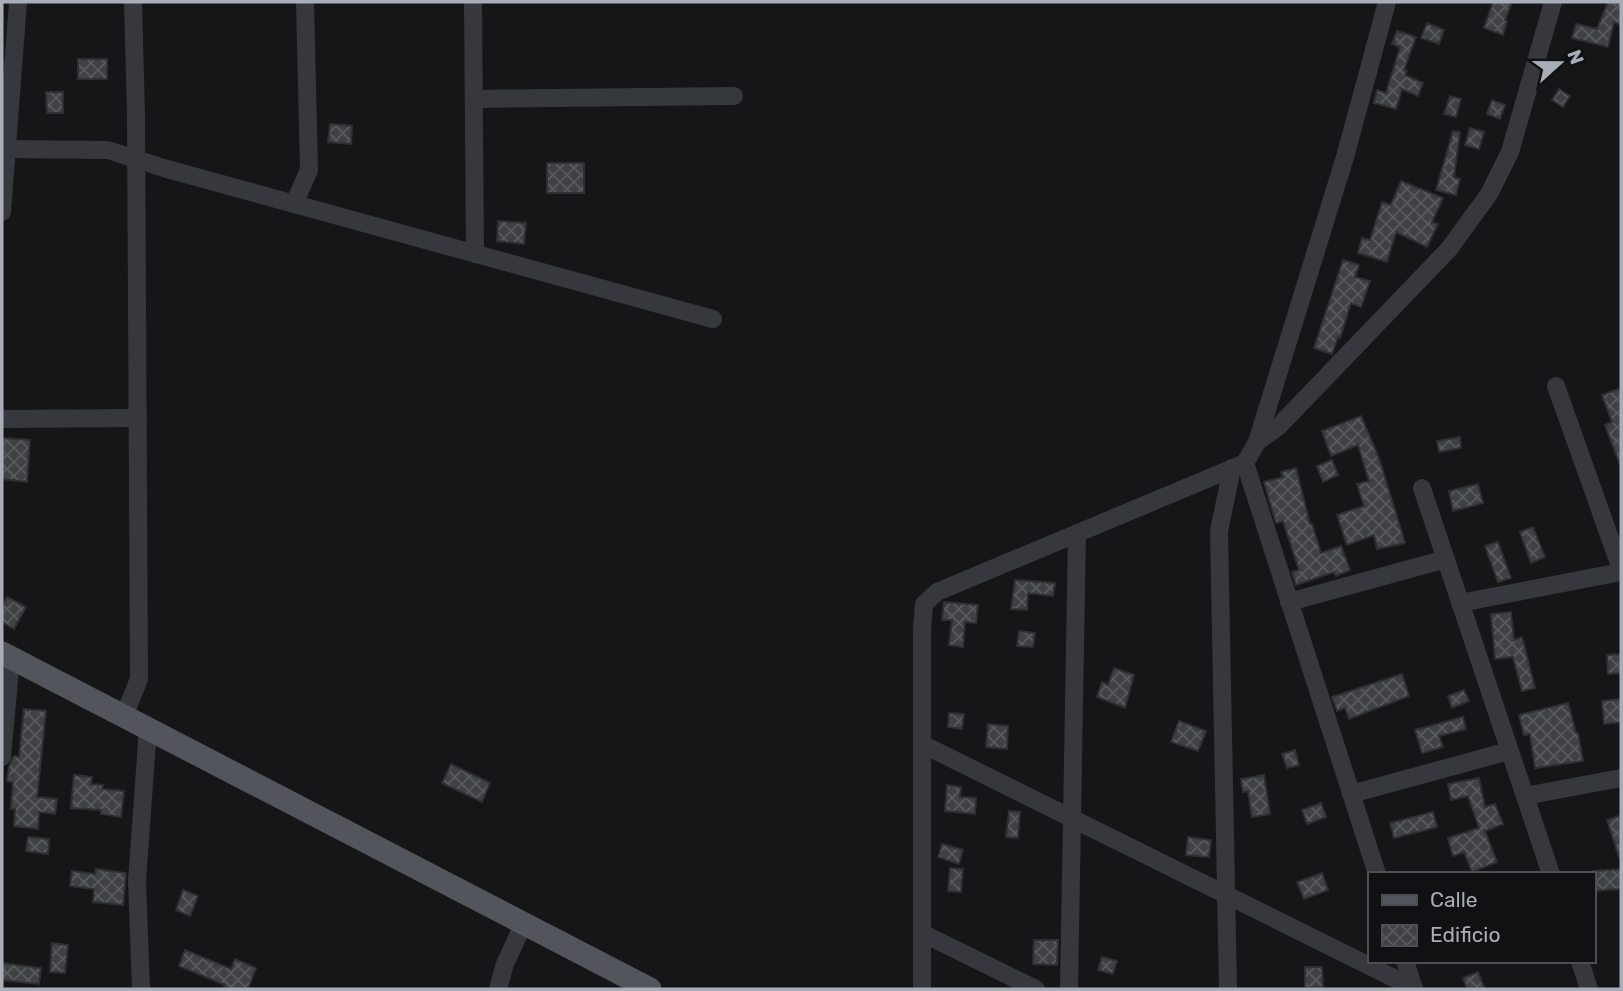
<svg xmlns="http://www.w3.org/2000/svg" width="1623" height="991" font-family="Rubik,sans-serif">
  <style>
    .building { fill: url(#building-cross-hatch); stroke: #303034; stroke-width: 2 }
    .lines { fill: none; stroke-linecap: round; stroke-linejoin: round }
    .minor { stroke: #37383d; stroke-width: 18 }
    .major { stroke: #53555c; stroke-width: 23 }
  </style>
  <defs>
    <pattern id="building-cross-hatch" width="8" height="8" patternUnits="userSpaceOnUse" patternTransform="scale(1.75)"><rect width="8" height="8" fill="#404145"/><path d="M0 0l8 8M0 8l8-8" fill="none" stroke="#595a5e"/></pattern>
  </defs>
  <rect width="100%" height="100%" fill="#161618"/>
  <!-- building -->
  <g class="building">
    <path d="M 1493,2 L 1512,2 L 1505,20 L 1507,21 L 1503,35 L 1484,28 Z"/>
    <path d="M 1608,2 L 1621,2 L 1621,25 L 1614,22 L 1608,47 L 1572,38 L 1576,24 L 1597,29 Z"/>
    <path d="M 1427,23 L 1444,30 L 1439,44 L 1421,38 Z"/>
    <path d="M 1397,31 L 1416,37 L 1404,70 L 1407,71 L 1405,75 L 1423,83 L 1418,96 L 1402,89 L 1396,109 L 1374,103 L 1377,90 L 1386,93 L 1400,47 L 1392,44 Z"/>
    <rect x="78" y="59" width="29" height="20"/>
    <path d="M 1559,89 L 1570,96 L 1563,107 L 1552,100 Z"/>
    <path d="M 46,92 L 63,92 L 63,113 L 47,113 Z"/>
    <path d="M 1450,96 L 1461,99 L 1456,117 L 1444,114 Z"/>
    <path d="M 1492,100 L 1505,105 L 1500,119 L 1487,114 Z"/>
    <path d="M 330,124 L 352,126 L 351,144 L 328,142 Z"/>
    <path d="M 1470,128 L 1484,132 L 1479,149 L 1465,145 Z"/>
    <path d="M 1453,131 L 1460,132 L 1454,177 L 1460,179 L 1456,195 L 1436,190 Z"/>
    <rect x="547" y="163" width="37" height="30"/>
    <path d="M 1401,181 L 1443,198 L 1432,222 L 1438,224 L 1427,247 L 1396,232 L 1387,262 L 1358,253 L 1362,238 L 1370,240 L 1382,202 L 1391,205 Z"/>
    <path d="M 498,221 L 526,223 L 524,244 L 497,241 Z"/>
    <path d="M 1343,260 L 1359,265 L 1355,277 L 1370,281 L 1361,307 L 1351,303 L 1340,338 L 1338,337 L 1332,354 L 1314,348 Z"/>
    <path d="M 1621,388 L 1621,465 L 1620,465 L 1605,425 L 1612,422 L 1602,395 Z"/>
    <path d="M 1361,416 L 1379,458 L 1405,543 L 1377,549 L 1374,535 L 1347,545 L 1337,515 L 1364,506 L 1357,484 L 1369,481 L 1358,445 L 1331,456 L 1322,431 Z"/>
    <path d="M 1460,437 L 1461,448 L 1439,452 L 1437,441 Z"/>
    <path d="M 2,438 L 30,440 L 27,482 L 2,479 Z"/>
    <path d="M 1332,460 L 1338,475 L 1323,482 L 1317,466 Z"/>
    <path d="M 1296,468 L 1310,524 L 1312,524 L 1321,553 L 1341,546 L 1350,570 L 1336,576 L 1334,572 L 1296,585 L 1292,572 L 1299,570 L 1283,521 L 1276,523 L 1264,482 L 1283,477 L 1281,472 Z"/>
    <path d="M 1478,484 L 1483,503 L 1453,511 L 1449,491 Z"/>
    <path d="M 1533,527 L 1545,557 L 1531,563 L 1520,532 Z"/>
    <path d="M 1498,542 L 1511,578 L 1498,582 L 1485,546 Z"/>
    <path d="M 1015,580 L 1055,583 L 1053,596 L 1028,593 L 1027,610 L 1011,609 Z"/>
    <path d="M 7,597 L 26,607 L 14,629 L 2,622 L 2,607 Z"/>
    <path d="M 944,602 L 978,605 L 976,623 L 965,622 L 963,647 L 949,645 L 952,620 L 942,620 Z"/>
    <path d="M 1511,612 L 1514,640 L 1522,637 L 1535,688 L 1522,691 L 1513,657 L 1495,659 L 1491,614 Z"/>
    <path d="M 1019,631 L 1035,633 L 1033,647 L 1017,646 Z"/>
    <path d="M 1621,654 L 1621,673 L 1608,674 L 1607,655 Z"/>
    <path d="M 1114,668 L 1134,675 L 1125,708 L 1097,697 L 1102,682 L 1108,685 Z"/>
    <path d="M 1402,674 L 1409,696 L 1349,719 L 1345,708 L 1337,711 L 1332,697 Z"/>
    <path d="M 1464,690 L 1469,701 L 1452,708 L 1448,696 Z"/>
    <path d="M 1621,699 L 1621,722 L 1604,724 L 1602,701 Z"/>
    <path d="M 1568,703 L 1576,733 L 1578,733 L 1583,761 L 1535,768 L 1530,734 L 1524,735 L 1519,715 Z"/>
    <path d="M 24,709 L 46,711 L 37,797 L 57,799 L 55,814 L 39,812 L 38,829 L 14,826 L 15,809 L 11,809 L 13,782 L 7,781 L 9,766 L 14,756 L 19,757 Z"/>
    <path d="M 949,713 L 964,714 L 962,729 L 948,727 Z"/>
    <path d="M 1463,717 L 1466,729 L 1439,736 L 1443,747 L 1422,753 L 1415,730 Z"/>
    <path d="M 1179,721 L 1206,731 L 1198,751 L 1171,742 Z"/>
    <path d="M 988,724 L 1008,726 L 1007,749 L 986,747 Z"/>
    <path d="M 1295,750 L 1299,765 L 1287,768 L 1282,754 Z"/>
    <path d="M 451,764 L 490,783 L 482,802 L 442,783 Z"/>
    <path d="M 74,775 L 92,777 L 91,784 L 103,785 L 102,789 L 124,791 L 121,817 L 101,814 L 101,810 L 71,808 Z"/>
    <path d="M 1264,775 L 1270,814 L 1252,817 L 1248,791 L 1243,792 L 1241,779 Z"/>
    <path d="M 1479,778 L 1485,807 L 1495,804 L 1503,824 L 1485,831 L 1497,862 L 1472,872 L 1464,852 L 1453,856 L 1448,838 L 1479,828 L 1468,796 L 1451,800 L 1448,784 Z"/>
    <path d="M 947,785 L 961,787 L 960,797 L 976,798 L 975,814 L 945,811 Z"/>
    <path d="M 1321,803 L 1326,817 L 1307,824 L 1302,810 Z"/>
    <path d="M 1009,811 L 1020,812 L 1018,838 L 1006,837 Z"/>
    <path d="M 1433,812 L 1437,827 L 1394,838 L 1390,823 Z"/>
    <path d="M 1619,816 L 1621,824 L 1621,856 L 1619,857 L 1607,820 Z"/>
    <path d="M 28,837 L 49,839 L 48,854 L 26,851 Z"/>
    <path d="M 1188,837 L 1211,840 L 1209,857 L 1186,855 Z"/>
    <path d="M 942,844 L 963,850 L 959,864 L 938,857 Z"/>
    <path d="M 950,868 L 963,869 L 961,892 L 948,891 Z"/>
    <path d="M 96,869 L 126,873 L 123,905 L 93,902 L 94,889 L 70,886 L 72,871 L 95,874 Z"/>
    <path d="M 1621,869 L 1621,889 L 1593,891 L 1593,871 Z"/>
    <path d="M 1322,873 L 1328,890 L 1304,899 L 1297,882 Z"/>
    <path d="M 183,890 L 198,896 L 190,916 L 176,910 Z"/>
    <path d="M 1034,940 L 1058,940 L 1057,965 L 1033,964 Z"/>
    <path d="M 52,943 L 68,945 L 65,973 L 50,972 Z"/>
    <path d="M 185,950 L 231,969 L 235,959 L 256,968 L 248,989 L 223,989 L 225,985 L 179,966 Z"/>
    <path d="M 1102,957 L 1117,961 L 1113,974 L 1098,970 Z"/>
    <path d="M 2,963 L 41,968 L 39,984 L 2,980 Z"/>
    <path d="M 1305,967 L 1322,967 L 1323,987 L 1305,988 Z"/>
    <path d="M 1478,972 L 1485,989 L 1467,989 L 1463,978 Z"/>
  </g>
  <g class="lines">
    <!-- minor -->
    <g class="minor">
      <path d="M 473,2 L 475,254"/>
      <path d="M 474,99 L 734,96"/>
      <path d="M 7,149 L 108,150 L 167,169 L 713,319"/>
      <path d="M 294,204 L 309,170 L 305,2"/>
      <path d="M 2,212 L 18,2"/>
      <path d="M 1556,386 L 1621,569"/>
      <path d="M 2,419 L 138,418"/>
      <path d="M 1257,442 L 1279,426 L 1449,249 L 1489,194 L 1510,152 L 1553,2"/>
      <path d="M 1245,463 L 1377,874"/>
      <path d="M 1422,488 L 1551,874"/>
      <path d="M 1289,602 L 1446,559"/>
      <path d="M 1460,603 L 1621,572"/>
      <path d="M 124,716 L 139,679 L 136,115 L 133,2"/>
      <path d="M 922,744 L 1414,988"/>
      <path d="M 2,757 L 11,658"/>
      <path d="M 1351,794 L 1509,751"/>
      <path d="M 1525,796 L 1621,778"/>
      <path d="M 922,933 L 1036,989"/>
      <path d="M 1405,961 L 1414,989"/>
      <path d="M 1580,961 L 1589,989"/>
      <path d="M 141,989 L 137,881 L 148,728"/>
      <path d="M 498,989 L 505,964 L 524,923"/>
      <path d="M 922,989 L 922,630 L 924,604 L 937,592 L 1245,463 L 1257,442 L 1345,157 L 1387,2"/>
      <path d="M 1069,989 L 1077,533"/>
      <path d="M 1228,989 L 1219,531 L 1232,468"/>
    </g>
    <!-- major -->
    <path class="major" d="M 2,653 L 650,989"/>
  </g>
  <!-- border -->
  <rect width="1623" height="991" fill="none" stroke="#a8adb8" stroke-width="7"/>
  <!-- legend -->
  <rect x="1368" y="872" width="228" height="91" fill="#111113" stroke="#4d4f55" stroke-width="2"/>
  <rect x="1382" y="895" width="35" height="10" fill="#53555c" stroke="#4d4f55" stroke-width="2"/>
  <text x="1430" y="907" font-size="21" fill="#a8adb8">Calle</text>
  <rect x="1382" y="925" width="35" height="21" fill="url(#building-cross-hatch)" stroke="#4d4f55" stroke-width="2"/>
  <text x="1430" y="942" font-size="21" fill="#a8adb8">Edificio</text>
  <!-- north arrow -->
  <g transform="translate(1560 63) rotate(69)" stroke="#111113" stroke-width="5" paint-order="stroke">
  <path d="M0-5L12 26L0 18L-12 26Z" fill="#a8adb8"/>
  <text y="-10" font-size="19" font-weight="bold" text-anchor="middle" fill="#a8adb8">N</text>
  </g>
</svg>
